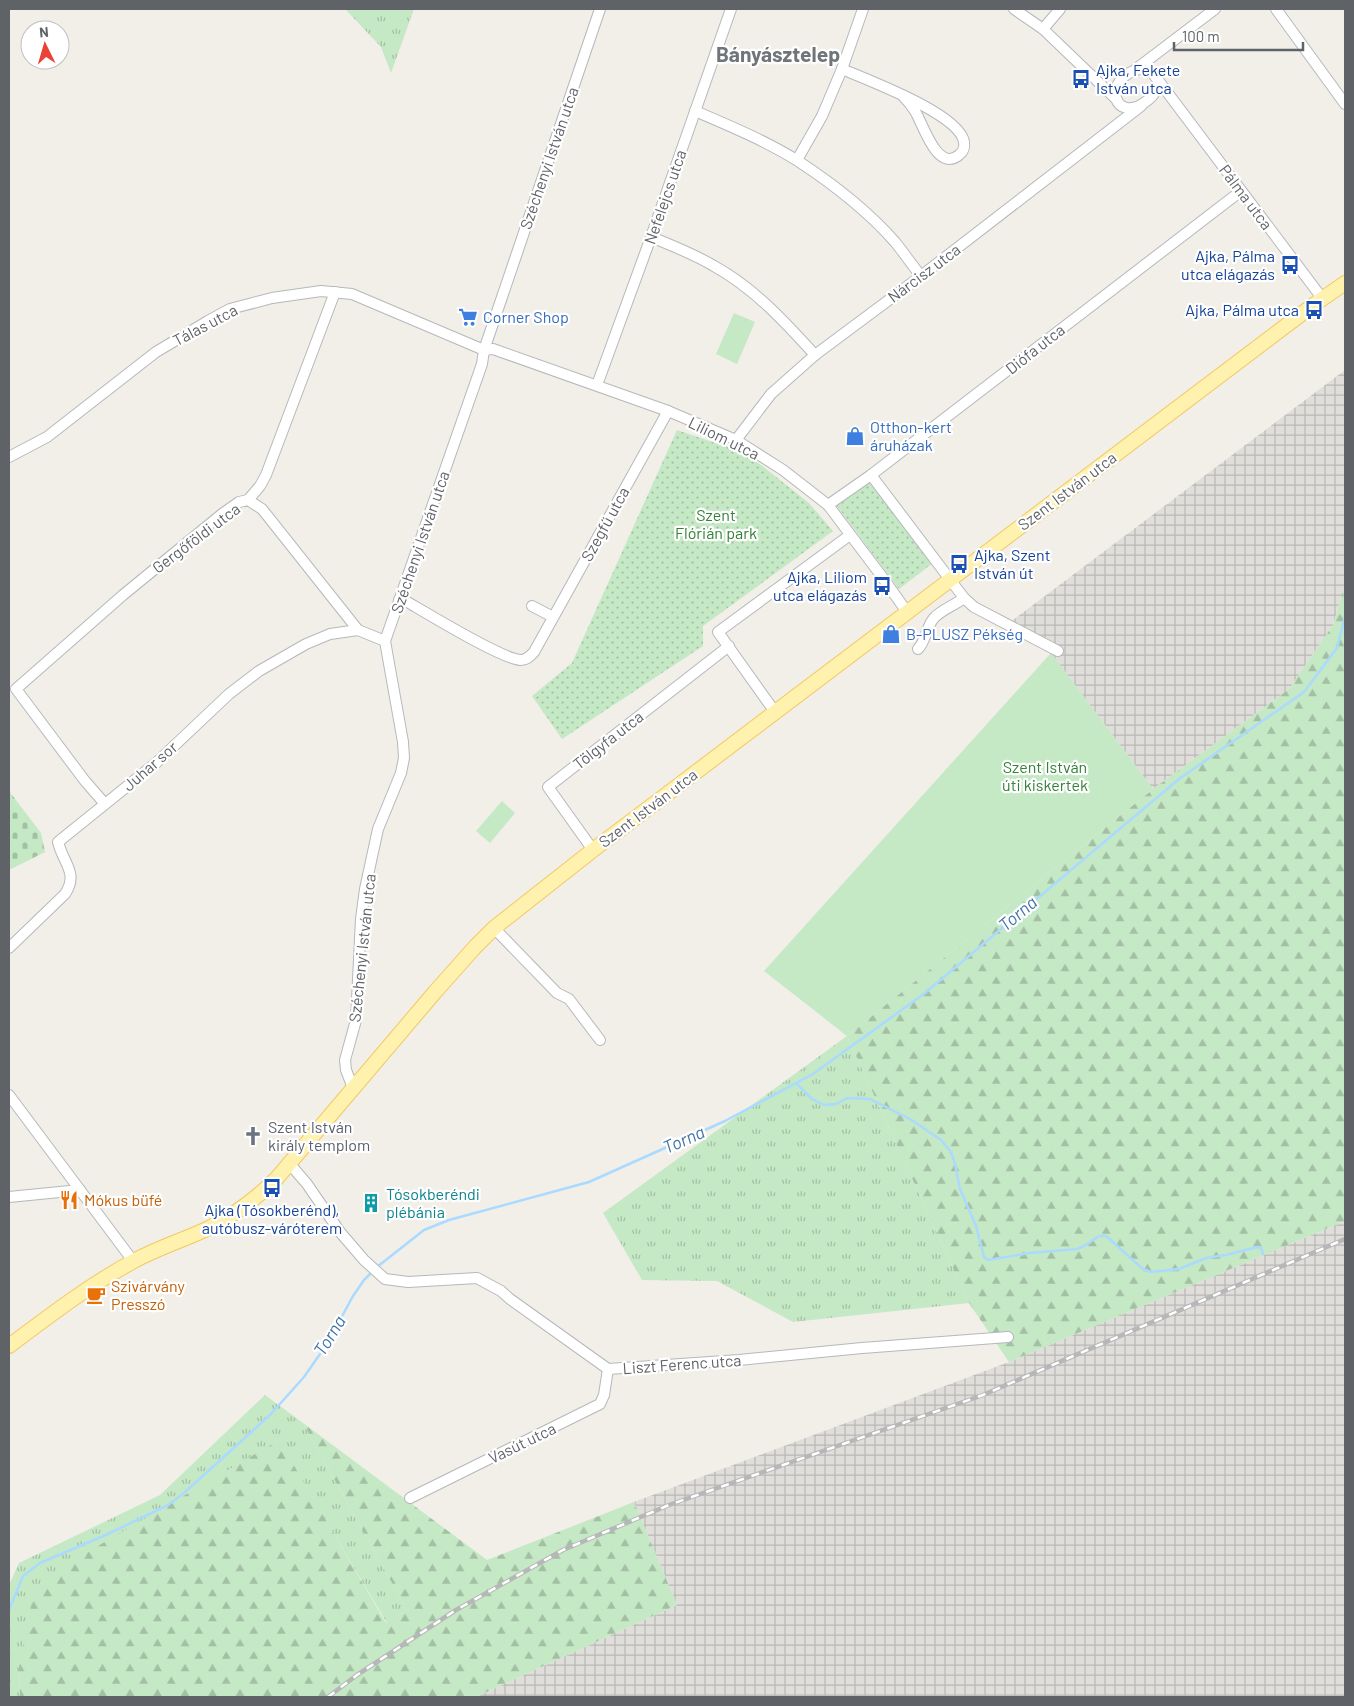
<svg xmlns="http://www.w3.org/2000/svg" width="1354" height="1706" font-family="Barlow,sans-serif">
  <style>
    .industrial { fill: url(#industrial-grid) }
    .grass { fill: url(#grass-tufts) }
    .forest { fill: url(#forest-firs) }
    .cemetery { fill: url(#cemetery-stones) }
    .park { fill: url(#park-dots) }
    .garden { fill: #c5e8c5 }
    .lines { fill: none; stroke-linecap: round; stroke-linejoin: round }
    .stream { stroke: #aadaff; stroke-width: 2.5 }
    .minor-casing { stroke: #b5b8bc; stroke-width: 12 }
    .major-casing { stroke: #f2c960; stroke-width: 16 }
    .minor { stroke: #fff; stroke-width: 10 }
    .major { stroke: #fff2af; stroke-width: 14 }
    .rail-casing { stroke: #b6b7b8; stroke-width: 4.5 }
    .rail { stroke: #fff; stroke-width: 2.5; stroke-dasharray: 8; stroke-linecap: butt }
    .labels { text-anchor: middle; stroke-width: 4.5; stroke-linejoin: round; paint-order: stroke }
    .transit-label { font-size: 16px; fill: #164399; stroke: #fff; text-anchor: end }
    .street-label { font-size: 16px; fill: #5f6368; stroke: #fff }
    .shop-label { font-size: 16px; fill: #366cbe; stroke: #fff; text-anchor: start }
    .park-label { font-size: 16px; fill: #348238; stroke: #fff }
    .worship-label { font-size: 16px; fill: #5b616d; stroke: #fff; text-anchor: start }
    .culture-label { font-size: 16px; fill: #0d838f; stroke: #fff; text-anchor: start }
    .food-label { font-size: 16px; fill: #c56008; stroke: #fff; text-anchor: start }
    .water-label { font-size: 18px; font-style: italic; fill: #4174aa; stroke: #fff }
    .district-label { font-size: 21px; font-weight: bold; fill: #70757a; stroke: #fff }
  </style>
  <defs>
    <pattern id="industrial-grid" width="8" height="8" patternUnits="userSpaceOnUse" patternTransform="scale(1.25)"><rect width="8" height="8" fill="#e0deda"/><path d="M0 4h8M4 0v8" fill="none" stroke="#b9b8b5"/></pattern>
    <pattern id="grass-tufts" width="24" height="20" patternUnits="userSpaceOnUse" patternTransform="scale(1.25)"><rect width="24" height="20" fill="#c5e8c5"/><path d="M3 7l-1-3M5 7V3M7 7l1-3M15 17l-1-3M17 17v-4M19 17l1-3" fill="none" stroke="#a3c0a4"/></pattern>
    <pattern id="forest-firs" width="22" height="20" patternUnits="userSpaceOnUse" patternTransform="scale(1.25)"><rect width="22" height="20" fill="#c5e8c5"/><path d="M5 1l3.5 6h-7zM16 11l3.5 6h-7z" fill="#a3c0a4"/></pattern>
    <pattern id="cemetery-stones" width="16" height="16" patternUnits="userSpaceOnUse" patternTransform="scale(1.25)"><rect width="16" height="16" fill="#c5e8c5"/><path d="M2 7V4a2 2 0 0 1 4 0v3zM10 15v-3a2 2 0 0 1 4 0v3z" fill="#a3c0a4"/></pattern>
    <pattern id="park-dots" width="8" height="8" patternUnits="userSpaceOnUse" patternTransform="scale(1.25)"><rect width="8" height="8" fill="#c5e8c5"/><path d="M2 2h.1M6 6h.1" fill="none" stroke="#a3c0a4" stroke-width="1.8" stroke-linecap="round"/></pattern>
  </defs>
  <rect width="100%" height="100%" fill="#f1efe8"/>
  <!-- industrial -->
  <g class="industrial">
    <path d="M 1345,370 L 1345,584 L 1333,625 L 1289,689 L 1153,789 L 1051,653 L 1013,620 Z"/>
    <path d="M 1345,1221 L 1345,1697 L 476,1697 L 677,1605 L 634,1502 L 1009,1362 Z"/>
  </g>
  <!-- grass -->
  <g class="grass">
    <path d="M 345,9 L 414,9 L 391,73 L 381,47 Z"/>
    <path d="M 847,1036 L 969,1303 L 793,1322 L 717,1281 L 642,1280 L 603,1213 Z"/>
    <path d="M 265,1395 L 303,1423 L 407,1610 L 387,1623 L 278,1440 L 19,1667 L 20,1697 L 9,1697 L 9,1585 L 19,1563 L 160,1495 Z"/>
  </g>
  <!-- forest -->
  <g class="forest">
    <path d="M 1345,584 L 1345,1221 L 1009,1362 L 969,1303 L 847,1036 L 1153,789 L 1289,689 L 1333,625 Z"/>
    <path d="M 303,1423 L 487,1560 L 634,1502 L 677,1605 L 476,1697 L 20,1697 L 19,1667 L 34,1589 L 86,1553 L 279,1440 L 386,1623 L 407,1610 Z"/>
  </g>
  <!-- cemetery -->
  <path class="cemetery" d="M 9,791 L 41,833 L 45,852 L 9,870 Z"/>
  <!-- park -->
  <g class="park">
    <path d="M 677,430 L 736,450 L 761,465 L 809,503 L 833,531 L 703,626 L 703,646 L 562,739 L 532,696 L 572,663 Z"/>
    <path d="M 872,481 L 933,563 L 899,589 L 837,506 Z"/>
  </g>
  <!-- garden -->
  <g class="garden">
    <path d="M 734,313 L 755,322 L 737,364 L 716,354 Z"/>
    <path d="M 1051,653 L 1153,789 L 847,1036 L 764,971 Z"/>
    <path d="M 502,801 L 515,813 L 490,843 L 476,831 Z"/>
  </g>
  <g class="lines">
    <!-- stream -->
    <g class="stream">
      <path d="M 796,1083 L 812,1099 L 824,1105 L 836,1104 L 847,1098 L 870,1099 L 910,1119 L 941,1140 L 951,1152 L 955,1164 L 960,1189 L 976,1226 L 984,1257 L 988,1260 L 1030,1253 L 1077,1249 L 1086,1245 L 1099,1236 L 1106,1236 L 1143,1269 L 1151,1272 L 1179,1269 L 1206,1258 L 1226,1255 L 1257,1247 L 1261,1248 L 1263,1254"/>
      <path d="M 377,1267 L 424,1230 L 449,1220 L 589,1182 L 725,1121 L 813,1074 L 925,993 L 1179,779 L 1304,692 L 1337,648 L 1345,617"/>
      <path d="M 9,1610 L 23,1576 L 40,1563 L 108,1534 L 168,1505 L 184,1493 L 270,1415 L 304,1377 L 327,1344 L 353,1296 L 364,1280 L 373,1271"/>
    </g>
    <!-- minor casing -->
    <g class="minor-casing">
      <g id="minor">
        <path d="M 1014,9 L 1043,29 L 1116,99"/>
        <path d="M 1276,9 L 1345,104"/>
        <path d="M 1043,29 L 1060,9"/>
        <path d="M 1144,68 L 1149,69 L 1158,80 C 1158,89 1155,94 1148,100 C 1114,128 1098,76 1144,68 Z"/>
        <path d="M 842,69 C 867,80 960,114 964,142 C 965,147 963,152 959,155 C 937,173 923,124 915,111 C 911,105 907,100 903,96"/>
        <path d="M 1136,69 L 1215,9"/>
        <path d="M 1158,80 L 1322,298"/>
        <path d="M 695,111 C 730,126 766,141 798,161 C 833,184 868,211 895,242 C 904,253 912,265 921,276"/>
        <path d="M 797,160 L 822,116 L 842,69 L 863,9"/>
        <path d="M 651,237 C 673,246 694,254 714,266 C 754,288 785,322 815,355"/>
        <path d="M 597,385 L 651,237 L 731,9"/>
        <path d="M 736,440 L 771,394 L 815,355 L 921,276 L 1141,106"/>
        <path d="M 9,457 L 47,437 L 156,352 L 208,321 L 230,309 L 272,298 L 321,291 L 352,294 L 484,350 L 493,349 L 668,411 L 736,440 L 783,470 L 828,505 L 883,578 L 907,612"/>
        <path d="M 871,475 L 964,598 L 974,607 L 1058,651"/>
        <path d="M 248,500 L 260,486 L 266,475 L 335,292"/>
        <path d="M 828,505 L 871,475 L 1241,191"/>
        <path d="M 399,600 L 404,600 C 425,612 503,660 521,660 C 527,660 530,656 534,652 L 668,411"/>
        <path d="M 532,606 L 553,617"/>
        <path d="M 918,649 C 926,641 926,627 934,618 C 941,610 955,605 964,598"/>
        <path d="M 775,712 L 718,632 L 850,535"/>
        <path d="M 105,804 L 85,781 L 16,689 L 123,595 L 222,514 L 239,502 L 248,500 L 262,509 L 358,630 L 385,641"/>
        <path d="M 593,850 L 548,787 L 729,646"/>
        <path d="M 494,928 L 557,993 L 569,999 L 600,1040"/>
        <path d="M 9,948 L 65,894 C 79,873 63,863 58,842 L 156,763 L 229,694 L 259,671 L 306,644 L 330,634 L 358,630"/>
        <path d="M 353,1088 L 346,1070 L 345,1060 L 356,1020 L 361,919 L 365,889 L 378,829 L 401,773 L 404,758 L 403,742 L 385,641 L 482,364 L 484,350 L 600,9"/>
        <path d="M 9,1095 L 133,1261"/>
        <path d="M 289,1163 L 307,1184 L 340,1232 L 364,1260 L 385,1279 L 408,1282 L 477,1278 L 501,1291 L 510,1299 L 608,1369 L 739,1360 L 862,1348 L 1008,1337"/>
        <path d="M 9,1197 L 80,1190"/>
        <path d="M 410,1498 L 600,1404 L 604,1395 L 608,1369"/>
      </g>
    </g>
    <!-- major casing -->
    <g class="major-casing">
      <path id="major" d="M 9,1346 C 49,1316 88,1286 132,1262 C 157,1248 184,1240 209,1228 C 234,1215 257,1198 277,1178 L 435,992 L 475,947 L 494,928 L 593,850 L 1312,306 L 1345,283"/>
    </g>
    <!-- minor -->
    <use href="#minor" class="minor"/>
    <!-- major -->
    <use href="#major" class="major"/>
    <!-- rail casing -->
    <g class="rail-casing">
      <path id="rail" d="M 328,1697 L 357,1675 L 456,1610 L 563,1550 L 669,1505 L 983,1395 L 1345,1239"/>
    </g>
    <!-- rail -->
    <use href="#rail" class="rail"/>
  </g>
  <!-- icons -->
  <defs>
    <g id="bus-bare" transform="scale(1.5)"><path d="M-5-6H5V4H4V6H2V4H-2V6H-4V4H-5ZM-3.5-4V0h7V-4ZM-3.5 1.2v1.5H-2V1.2ZM2 1.2v1.5H3.5V1.2Z" fill="#1a4fb4" stroke="#fff" stroke-width="2.5" paint-order="stroke"/></g>
    <g id="supermarket-bare" transform="scale(1.5)"><path d="M-6-5.5h2.5l.6 2H6L4.5 2H-2.5L-4.4-4H-6ZM-1.5 3.2a1.3 1.3 0 1 0 .1 0ZM3 3.2a1.3 1.3 0 1 0 .1 0Z" fill="#3f7fe0" stroke="#fff" stroke-width="2.5" paint-order="stroke"/></g>
    <g id="shop-bare" transform="scale(1.5)"><path d="M-5-2.5h2.3a2.7 3.5 0 0 1 5.4 0H5L5.5 6h-11ZM-1.5-2.5h3a1.5 2.3 0 0 0-3 0Z" fill="#3f7fe0" stroke="#fff" stroke-width="2.5" paint-order="stroke"/></g>
    <g id="church-bare" transform="scale(1.5)"><path d="M-1.2-6h2.4v3.5h3.3v2.4h-3.3V6h-2.4V-.1h-3.3v-2.4h3.3Z" fill="#6b7280" stroke="#fff" stroke-width="2.5" paint-order="stroke"/></g>
    <g id="restaurant-bare" transform="scale(1.5)"><path d="M-5-6h1v4h1v-4h1v4h1v-4h1v5L-1.5 .5V6h-2V.5L-5-1ZM5-6V6H3V1.5H1.5Q1.5-4 5-6Z" fill="#e8710a" stroke="#fff" stroke-width="2.5" paint-order="stroke"/></g>
    <g id="building-bare" transform="scale(1.5)"><path d="M-4-6H4V6H1V3H-1V6H-4ZM-2.5-4.3h1.7v1.8h-1.7ZM.8-4.3h1.7v1.8H.8ZM-2.5-1h1.7V.8h-1.7ZM.8-1h1.7V.8H.8Z" fill="#0f9aa8" stroke="#fff" stroke-width="2.5" paint-order="stroke"/></g>
    <g id="cafe-bare" transform="scale(1.5)"><path d="M-5.5-4.5H6V0H3Q3 3.5 0 3.5H-2.5Q-5.5 3.5-5.5 0ZM3-3.2v2h1.7v-2ZM-6 4.5H4V6H-6Z" fill="#e8710a" stroke="#fff" stroke-width="2.5" paint-order="stroke"/></g>
  </defs>
  <g fill-rule="evenodd">
    <use href="#bus-bare" x="1081" y="79"/>
    <use href="#bus-bare" x="1290" y="265"/>
    <use href="#bus-bare" x="1314" y="310"/>
    <use href="#supermarket-bare" x="468" y="317"/>
    <use href="#shop-bare" x="855" y="436"/>
    <use href="#bus-bare" x="959" y="564"/>
    <use href="#bus-bare" x="882" y="586"/>
    <use href="#shop-bare" x="891" y="634"/>
    <use href="#church-bare" x="253" y="1136"/>
    <use href="#bus-bare" x="272" y="1188"/>
    <use href="#restaurant-bare" x="69" y="1200"/>
    <use href="#building-bare" x="371" y="1203"/>
    <use href="#cafe-bare" x="96" y="1295"/>
  </g>
  <g class="labels">
    <!-- transit labels -->
    <g class="transit-label">
      <text x="1096" y="76" text-anchor="start">Ajka, Fekete<tspan x="1096" dy="18">István utca</tspan></text>
      <text x="1275" y="262">Ajka, Pálma<tspan x="1275" dy="18">utca elágazás</tspan></text>
      <text x="1299" y="316">Ajka, Pálma utca</text>
      <text x="974" y="561" text-anchor="start">Ajka, Szent<tspan x="974" dy="18">István út</tspan></text>
      <text x="867" y="583">Ajka, Liliom<tspan x="867" dy="18">utca elágazás</tspan></text>
      <text x="272" y="1216" text-anchor="middle">Ajka (Tósokberénd),<tspan x="272" dy="18">autóbusz-váróterem</tspan></text>
    </g>
    <!-- street labels -->
    <g class="street-label">
      <text transform="translate(549 158) rotate(-71)" y="6">Széchenyi István utca</text>
      <text transform="translate(665 197) rotate(-71)" y="6">Nefelejcs utca</text>
      <text transform="translate(1246 197) rotate(53)" y="6">Pálma utca</text>
      <text transform="translate(924 273) rotate(-37)" y="6">Nárcisz utca</text>
      <text transform="translate(205 325) rotate(-28)" y="6">Tálas utca</text>
      <text transform="translate(1035 349) rotate(-38)" y="6">Diófa utca</text>
      <text transform="translate(724 438) rotate(26)" y="6">Liliom utca</text>
      <text transform="translate(1067 491) rotate(-37)" y="6">Szent István utca</text>
      <text transform="translate(605 524) rotate(-61)" y="6">Szegfű utca</text>
      <text transform="translate(196 538) rotate(-37)" y="6">Gergőföldi utca</text>
      <text transform="translate(420 542) rotate(-71)" y="6">Széchenyi István utca</text>
      <text transform="translate(608 740) rotate(-38)" y="6">Tölgyfa utca</text>
      <text transform="translate(150 766) rotate(-41)" y="6">Juhar sor</text>
      <text transform="translate(648 808) rotate(-37)" y="6">Szent István utca</text>
      <text transform="translate(362 948) rotate(-84)" y="6">Széchenyi István utca</text>
      <text transform="translate(682 1364) rotate(-4)" y="6">Liszt Ferenc utca</text>
      <text transform="translate(522 1443) rotate(-26)" y="6">Vasút utca</text>
    </g>
    <!-- shop labels -->
    <g class="shop-label">
      <text x="483" y="323">Corner Shop</text>
      <text x="870" y="433">Otthon-kert<tspan x="870" dy="18">áruházak</tspan></text>
      <text x="906" y="640">B-PLUSZ Pékség</text>
    </g>
    <!-- park labels -->
    <g class="park-label">
      <text x="716" y="521">Szent<tspan x="716" dy="18">Flórián park</tspan></text>
      <text x="1045" y="773">Szent István<tspan x="1045" dy="18">úti kiskertek</tspan></text>
    </g>
    <!-- worship labels -->
    <g class="worship-label">
      <text x="268" y="1133">Szent István<tspan x="268" dy="18">király templom</tspan></text>
    </g>
    <!-- culture labels -->
    <g class="culture-label">
      <text x="386" y="1200">Tósokberéndi<tspan x="386" dy="18">plébánia</tspan></text>
    </g>
    <!-- food labels -->
    <g class="food-label">
      <text x="84" y="1206">Mókus büfé</text>
      <text x="111" y="1292">Szivárvány<tspan x="111" dy="18">Presszó</tspan></text>
    </g>
    <!-- water labels -->
    <g class="water-label">
      <text transform="translate(1018 914) rotate(-40)" y="6">Torna</text>
      <text transform="translate(684 1140) rotate(-24)" y="6">Torna</text>
      <text transform="translate(330 1336) rotate(-58)" y="6">Torna</text>
    </g>
    <!-- district labels -->
    <g class="district-label">
      <text x="778" y="62">Bányásztelep</text>
    </g>
  </g>
  <!-- border -->
  <rect width="1354" height="1706" fill="none" stroke="#5f6368" stroke-width="20"/>
  <!-- north arrow -->
  <g transform="translate(45 45) rotate(355)"><circle r="24" fill="#ffffff" stroke="#bfc1c3"/>
  <path d="M0-4L9 19L0 12L-9 19Z" fill="#ea4335"/>
  <text y="-8" font-size="14" font-weight="bold" text-anchor="middle" fill="#5f6368">N</text>
  </g>
  <!-- scale -->
  <path d="M1174 42v8h129v-8" fill="none" stroke="#5f6368" stroke-width="2.5"/>
  <text x="1182" y="42" font-size="15" fill="#5f6368" stroke="#ffffff" stroke-width="4" paint-order="stroke">100 m</text>
</svg>
